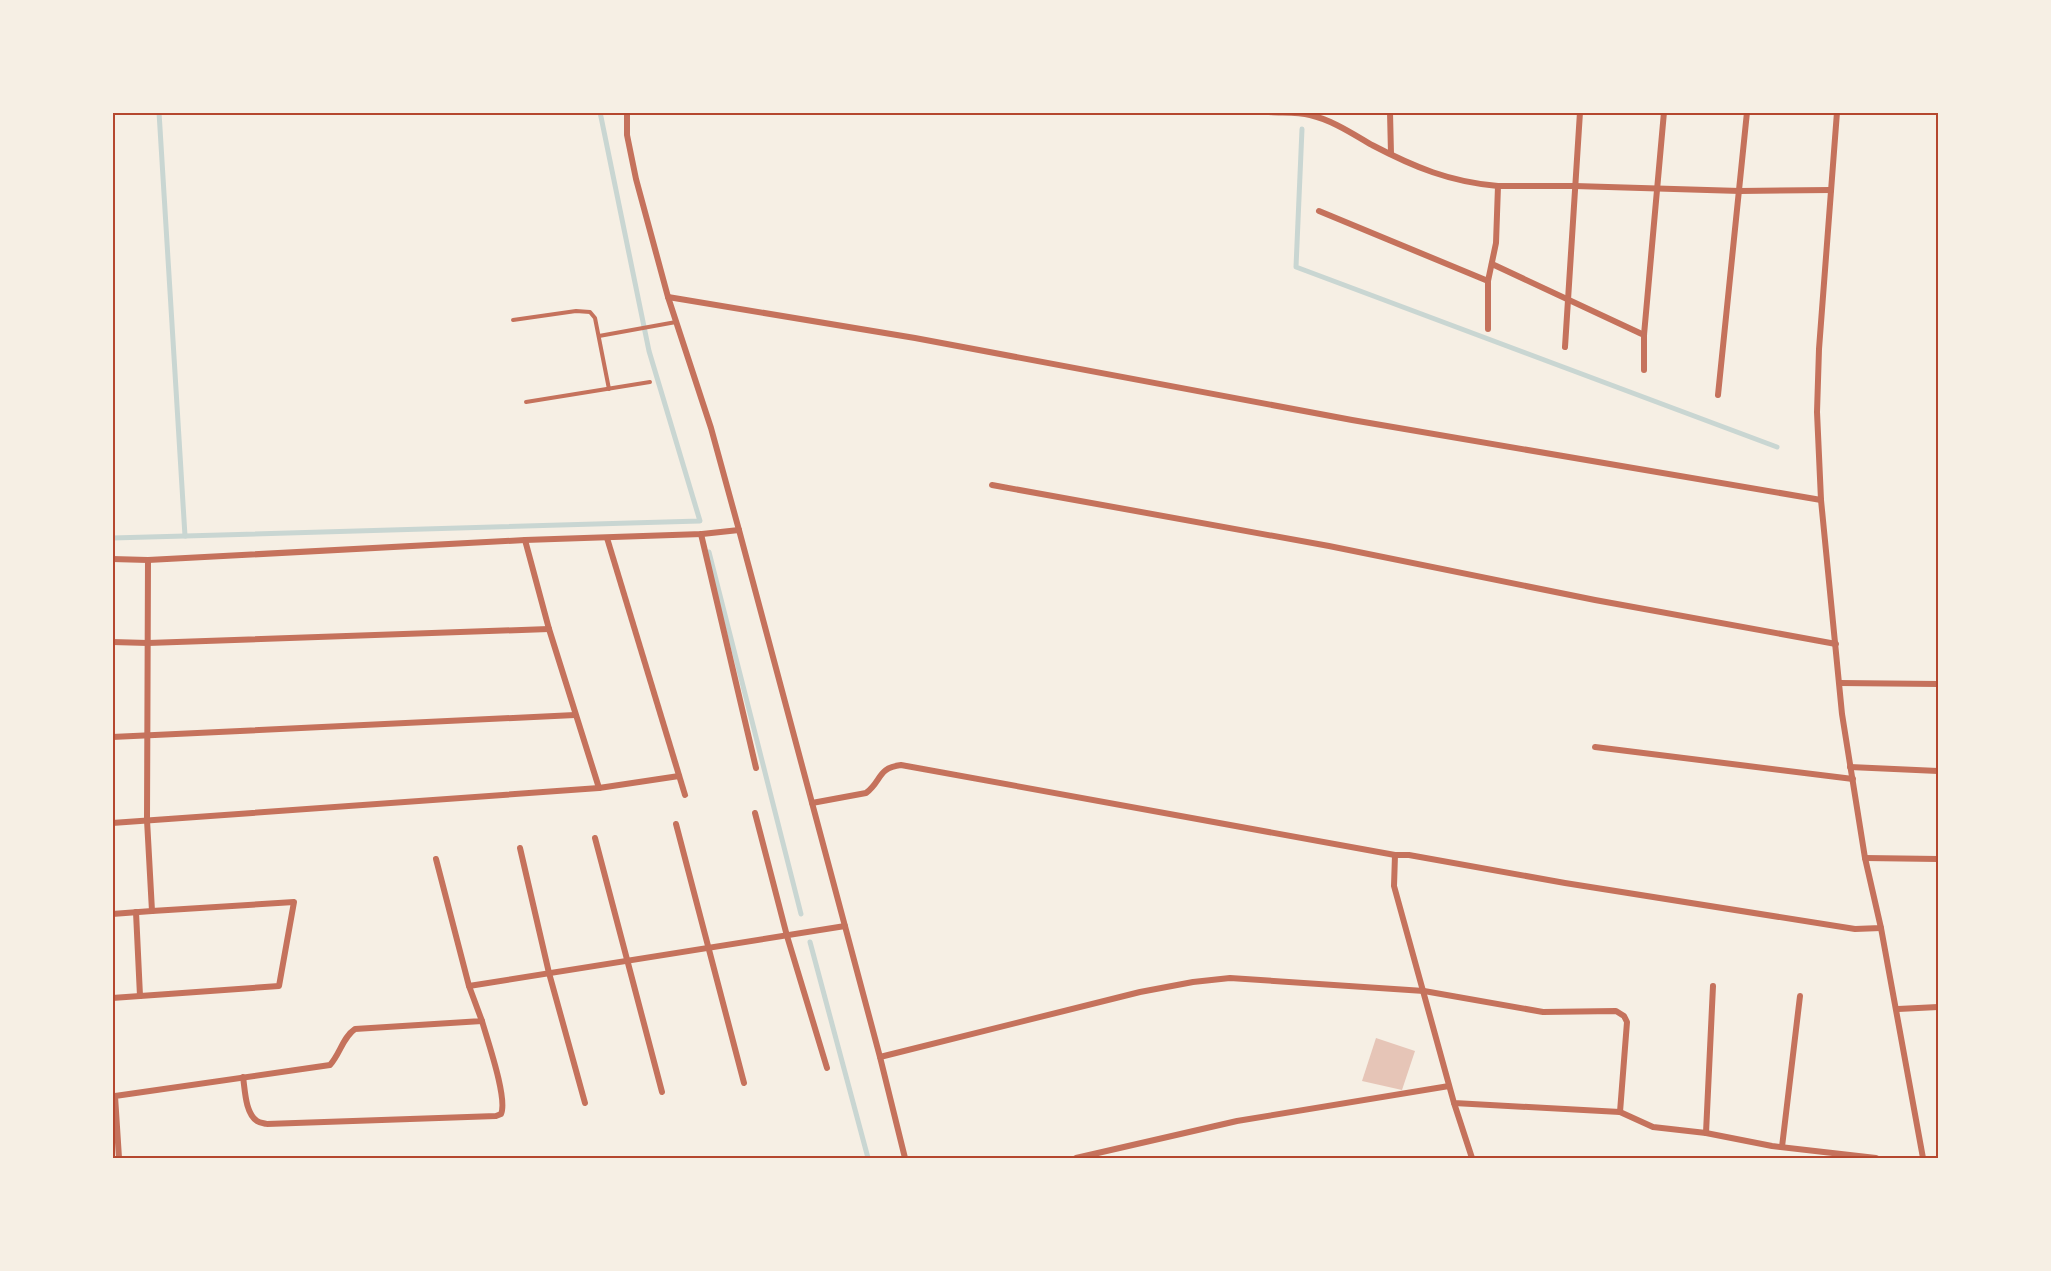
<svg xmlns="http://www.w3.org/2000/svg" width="2051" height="1271" font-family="'Titillium Web',sans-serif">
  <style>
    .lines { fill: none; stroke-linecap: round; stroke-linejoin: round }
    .stream { stroke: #c9d6d2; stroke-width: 5 }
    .building { fill: #e6c5b7 }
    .service { stroke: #c5725c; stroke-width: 4 }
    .minor { stroke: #c5725c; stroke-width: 6 }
    .neatline { fill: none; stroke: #b5482f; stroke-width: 2 }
  </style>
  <rect width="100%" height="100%" fill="#f6efe4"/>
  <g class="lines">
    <!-- stream -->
    <g class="stream">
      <path d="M 159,112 L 185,536 L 700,521 L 649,351 L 600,112"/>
      <path d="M 1302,129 L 1296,267 L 1777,447"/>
      <path d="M 112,538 L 185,536"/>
      <path d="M 709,552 L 801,914"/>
      <path d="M 810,942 L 868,1158"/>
    </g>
  </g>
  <!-- building -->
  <path class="building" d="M 1376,1038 L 1415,1051 L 1402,1090 L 1362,1081 Z"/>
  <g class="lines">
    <!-- service -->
    <g class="service">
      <path d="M 513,320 L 576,311 L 590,312 L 595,318 L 609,389"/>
      <path d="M 599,336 L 676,322"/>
      <path d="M 526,402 L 650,382"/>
    </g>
    <!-- minor -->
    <g class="minor">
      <path d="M 627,112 L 627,135 L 636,179 L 668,297 L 711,428 L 739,530 L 880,1057 L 905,1158"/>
      <path d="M 1269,112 C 1282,113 1297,112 1310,115 C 1332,120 1353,134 1372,145 C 1414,167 1450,182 1498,186"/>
      <path d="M 1390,112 L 1391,154"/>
      <path d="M 1837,112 L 1819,349 L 1817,412 L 1821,500 L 1842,714 L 1865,858 L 1881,928 L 1855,929 L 1565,883 L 1409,855 L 1395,855 L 1394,886 L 1454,1103 L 1620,1112 L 1653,1127 L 1706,1133 L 1772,1146 L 1876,1158"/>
      <path d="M 1319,211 L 1488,281 L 1496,243 L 1498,186 L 1575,186 L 1740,191 L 1831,190"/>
      <path d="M 1492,264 L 1644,335"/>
      <path d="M 1488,281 L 1488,329"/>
      <path d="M 668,297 L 915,338 L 1352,420 L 1821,500"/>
      <path d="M 1565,347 L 1580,112"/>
      <path d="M 1644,370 L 1644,335 L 1664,112"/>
      <path d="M 1718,395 L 1747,112"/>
      <path d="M 992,485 L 1329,546 L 1595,600 L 1836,644"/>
      <path d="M 701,534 L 756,768"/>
      <path d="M 607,538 L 685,795"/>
      <path d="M 525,540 L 549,629 L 599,788 L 679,776"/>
      <path d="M 112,559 L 148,560 L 525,540 L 702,534 L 739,530"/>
      <path d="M 112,642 L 148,643 L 549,629"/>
      <path d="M 1840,683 L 1938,684"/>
      <path d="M 112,737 L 575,715"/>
      <path d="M 1595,747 L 1853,779"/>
      <path d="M 1850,767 L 1938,771"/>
      <path d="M 812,803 L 866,793 C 882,781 877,768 901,765 L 1395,855"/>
      <path d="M 755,813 L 787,936 L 827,1068"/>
      <path d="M 112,823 L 599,788"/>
      <path d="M 676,824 L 744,1083"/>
      <path d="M 595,838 L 662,1092"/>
      <path d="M 520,848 L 549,973 L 585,1103"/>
      <path d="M 1865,858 L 1938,859"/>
      <path d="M 436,859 L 469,986"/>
      <path d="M 136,912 L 140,996"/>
      <path d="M 112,914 L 152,911 L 147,820 L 148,560"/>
      <path d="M 1881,928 L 1923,1158"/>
      <path d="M 112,998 L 279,986 L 294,902 L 152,911"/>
      <path d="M 1898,1009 L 1938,1007"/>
      <path d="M 880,1057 L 1140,992 L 1193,982 L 1230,978 L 1424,991 L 1543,1012 L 1616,1011 L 1624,1016 L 1627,1022 L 1620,1112"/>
      <path d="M 243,1077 C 245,1089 245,1113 257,1121 C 260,1123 264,1123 267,1124 L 496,1116 L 501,1114 C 508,1099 487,1039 482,1021"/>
      <path d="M 1454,1103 L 1472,1158"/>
      <path d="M 1706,1133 L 1713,986"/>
      <path d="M 1782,1147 L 1800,996"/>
      <path d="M 119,1158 L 115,1096 L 330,1065 C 340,1054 343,1037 355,1029 L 482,1021 L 469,986 L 845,926"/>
      <path d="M 1076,1158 L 1237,1121 L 1449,1086"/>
    </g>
  </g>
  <!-- border -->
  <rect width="2051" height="1271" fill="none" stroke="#f6efe4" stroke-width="228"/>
  <rect x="114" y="114" width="1823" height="1043" class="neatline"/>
</svg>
